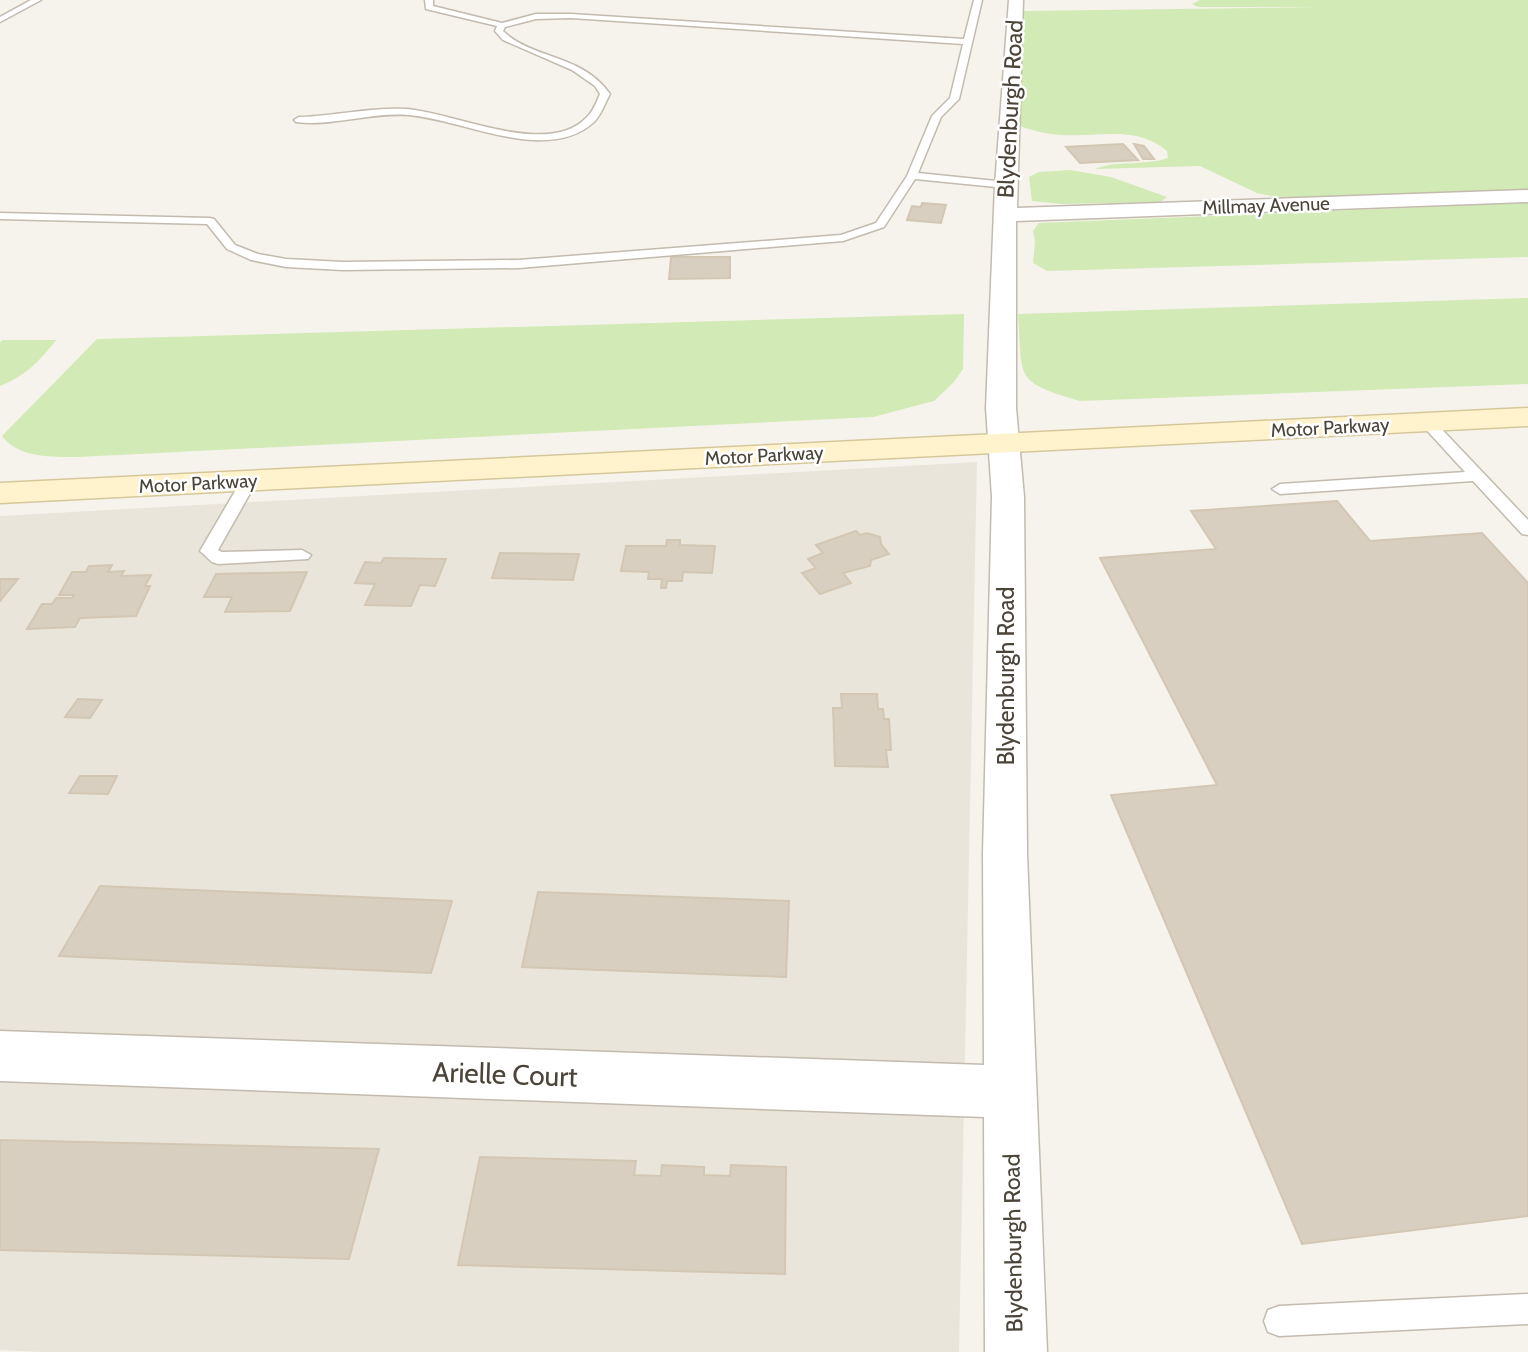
<svg xmlns="http://www.w3.org/2000/svg" width="1528" height="1352" font-family="Cabin,sans-serif">
  <style>
    .residential { fill: #eae5da }
    .green { fill: #d2eab5 }
    .building { fill: #d8cfc1; stroke: #d3c7b4; stroke-width: 2 }
    .lines { fill: none; stroke-linecap: round; stroke-linejoin: round }
    .lane-casing { stroke: #c2bbae; stroke-width: 3 }
    .street-casing { stroke: #c2bbae; stroke-width: 3 }
    .secondary-casing { stroke: #d6c79b; stroke-width: 3 }
    .lane { fill: #fff; fill-rule: evenodd }
    .street { fill: #fff; fill-rule: evenodd }
    .secondary { fill: #fff3cd; fill-rule: evenodd }
    .labels { text-anchor: middle; stroke-width: 5; stroke-linejoin: round; paint-order: stroke }
    .far-street-label { font-size: 19px; fill: #4b4439; stroke: #fff }
    .street-label { font-size: 23px; fill: #4b4439; stroke: #fff }
    .near-street-label { font-size: 28px; fill: #4b4439; stroke: #fff }
  </style>
  <rect width="100%" height="100%" fill="#f6f3ec"/>
  <!-- residential -->
  <path class="residential" d="M 977,462 L 959,1352 L 40,1352 L 0,1350 L 0,516 Z"/>
  <!-- green -->
  <g class="green">
    <path d="M 1200,0 L 1528,0 L 1528,190 L 1280,198 L 1257,193 L 1200,166 L 1095,169 C 1117,160 1144,166 1168,158 L 1167,151 C 1138,125 1097,137 1061,135 C 1044,134 1029,130 1013,123 L 1024,11 L 1321,7 L 1198,7 L 1192,4 Z"/>
    <path d="M 1070,170 L 1111,177 L 1167,197 L 1160,202 L 1062,204 L 1032,201 L 1029,177 L 1039,172 Z"/>
    <path d="M 1528,203 L 1528,257 L 1047,271 L 1033,263 L 1035,242 L 1033,231 L 1039,223 Z"/>
    <path d="M 1528,298 L 1528,384 L 1080,401 C 1013,381 1023,380 1018,314 Z"/>
    <path d="M 964,314 L 963,369 L 954,382 L 934,401 L 873,417 L 78,457 C 52,457 18,458 2,436 L 97,339 Z"/>
    <path d="M 3,340 L 56,340 C 41,360 24,377 0,386 L 0,342 Z"/>
  </g>
  <!-- building -->
  <g class="building">
    <path d="M 1123,144 L 1138,160 L 1080,163 L 1066,147 Z"/>
    <path d="M 1134,144 L 1144,146 L 1154,159 L 1143,159 Z"/>
    <path d="M 922,203 L 946,205 L 941,223 L 907,220 L 912,206 L 921,207 Z"/>
    <path d="M 671,257 L 730,257 L 730,278 L 669,279 Z"/>
    <path d="M 1337,501 L 1370,541 L 1482,533 L 1528,583 L 1528,1216 L 1302,1244 L 1111,795 L 1217,785 L 1100,558 L 1216,549 L 1191,511 Z"/>
    <path d="M 856,531 L 860,535 L 867,533 L 880,537 L 881,544 L 889,554 L 871,560 L 870,566 L 843,573 L 851,583 L 820,594 L 802,573 L 816,568 L 808,559 L 823,553 L 816,545 Z"/>
    <path d="M 667,540 L 680,540 L 680,545 L 715,546 L 712,573 L 683,572 L 682,581 L 667,581 L 666,588 L 661,588 L 662,579 L 648,579 L 649,572 L 621,571 L 626,546 L 666,546 Z"/>
    <path d="M 500,553 L 579,554 L 573,580 L 492,578 Z"/>
    <path d="M 384,558 L 446,559 L 435,586 L 420,585 L 411,606 L 365,605 L 375,584 L 355,583 L 365,562 L 381,563 Z"/>
    <path d="M 112,565 L 108,572 L 124,571 L 121,576 L 151,575 L 145,586 L 150,586 L 136,616 L 80,618 L 75,627 L 27,629 L 42,604 L 52,604 L 56,598 L 72,598 L 74,595 L 59,595 L 72,572 L 86,572 L 89,566 Z"/>
    <path d="M 307,572 L 290,611 L 225,612 L 232,597 L 204,597 L 216,574 Z"/>
    <path d="M 0,579 L 18,579 L 0,601 Z"/>
    <path d="M 841,694 L 877,694 L 878,709 L 883,709 L 884,719 L 889,719 L 891,750 L 886,750 L 888,767 L 835,766 L 833,708 L 842,708 Z"/>
    <path d="M 78,699 L 102,700 L 90,718 L 65,717 Z"/>
    <path d="M 80,776 L 117,776 L 108,794 L 69,793 Z"/>
    <path d="M 100,886 L 452,901 L 431,973 L 59,956 Z"/>
    <path d="M 538,892 L 789,901 L 786,977 L 522,967 Z"/>
    <path d="M 0,1140 L 379,1149 L 349,1259 L 0,1250 Z"/>
    <path d="M 480,1157 L 636,1161 L 634,1175 L 661,1176 L 662,1165 L 704,1167 L 704,1175 L 730,1176 L 731,1165 L 786,1167 L 785,1274 L 458,1265 Z"/>
  </g>
  <g class="lines">
    <!-- lane casing -->
    <g class="lane-casing">
      <g id="lane">
        <path d="M 31,0 L 41,0 L 0,22 L 0,17 Z"/>
        <path d="M 425,0 L 433,0 L 433,6 L 502,23 L 536,14 L 571,14 L 964,39 L 974,0 L 982,0 L 959,99 L 941,117 L 918,173 L 1006,182 L 1011,185 L 1006,188 L 915,179 L 884,227 L 843,241 L 519,268 L 343,270 L 286,267 L 251,260 L 227,249 L 207,224 L 0,219 L 0,213 L 210,218 L 214,219 L 235,245 L 258,254 L 286,259 L 343,262 L 519,260 L 841,235 L 876,223 L 907,176 L 932,116 L 950,98 L 963,44 L 571,18 L 536,19 L 505,27 L 503,31 C 533,60 581,53 610,94 C 605,103 601,115 594,122 C 547,165 462,119 408,115 C 371,112 332,127 296,122 L 294,120 L 299,117 C 335,116 371,107 406,109 C 454,112 548,159 587,117 C 593,112 597,101 600,94 L 595,86 L 572,70 L 503,40 L 495,31 L 497,26 L 426,9 Z"/>
        <path d="M 1427,418 L 1432,419 L 1528,520 L 1528,535 L 1522,534 L 1473,481 L 1280,494 L 1272,489 L 1280,484 L 1465,472 L 1422,425 L 1420,422 L 1422,419 Z"/>
        <path d="M 249,476 L 257,481 L 218,550 L 222,552 L 302,550 L 311,555 L 308,559 L 218,564 L 212,562 L 200,551 L 241,481 Z"/>
        <path d="M 1528,1294 L 1528,1324 L 1279,1336 L 1268,1332 L 1264,1321 L 1268,1310 L 1279,1306 Z"/>
      </g>
    </g>
    <!-- street casing -->
    <g class="street-casing">
      <path id="street" d="M 1009,0 L 1023,0 L 1017,208 L 1528,190 L 1528,202 L 1016,221 L 1016,408 L 1024,497 L 1027,854 L 1047,1352 L 985,1352 L 984,1117 L 0,1081 L 0,1031 L 984,1065 L 983,854 L 992,497 L 986,408 L 995,185 Z"/>
    </g>
    <!-- secondary casing -->
    <g class="secondary-casing">
      <path id="secondary" d="M 1528,408 L 1528,426 L 0,503 L 0,483 Z"/>
    </g>
    <!-- lane -->
    <use href="#lane" class="lane"/>
    <!-- street -->
    <use href="#street" class="street"/>
    <!-- secondary -->
    <use href="#secondary" class="secondary"/>
  </g>
  <g class="labels">
    <!-- far-street labels -->
    <g class="far-street-label">
      <text transform="translate(1266 205) rotate(-2)" y="7">Millmay Avenue</text>
      <text transform="translate(1330 427) rotate(-3)" y="7">Motor Parkway</text>
      <text transform="translate(764 455) rotate(-3)" y="7">Motor Parkway</text>
      <text transform="translate(198 483) rotate(-3)" y="7">Motor Parkway</text>
    </g>
    <!-- street labels -->
    <g class="street-label">
      <text transform="translate(1010 109) rotate(-87)" y="8">Blydenburgh Road</text>
      <text transform="translate(1006 676) rotate(-90)" y="8">Blydenburgh Road</text>
      <text transform="translate(1013 1243) rotate(-91)" y="8">Blydenburgh Road</text>
    </g>
    <!-- near-street labels -->
    <g class="near-street-label">
      <text transform="translate(505 1074) rotate(2)" y="10">Arielle Court</text>
    </g>
  </g>
</svg>
